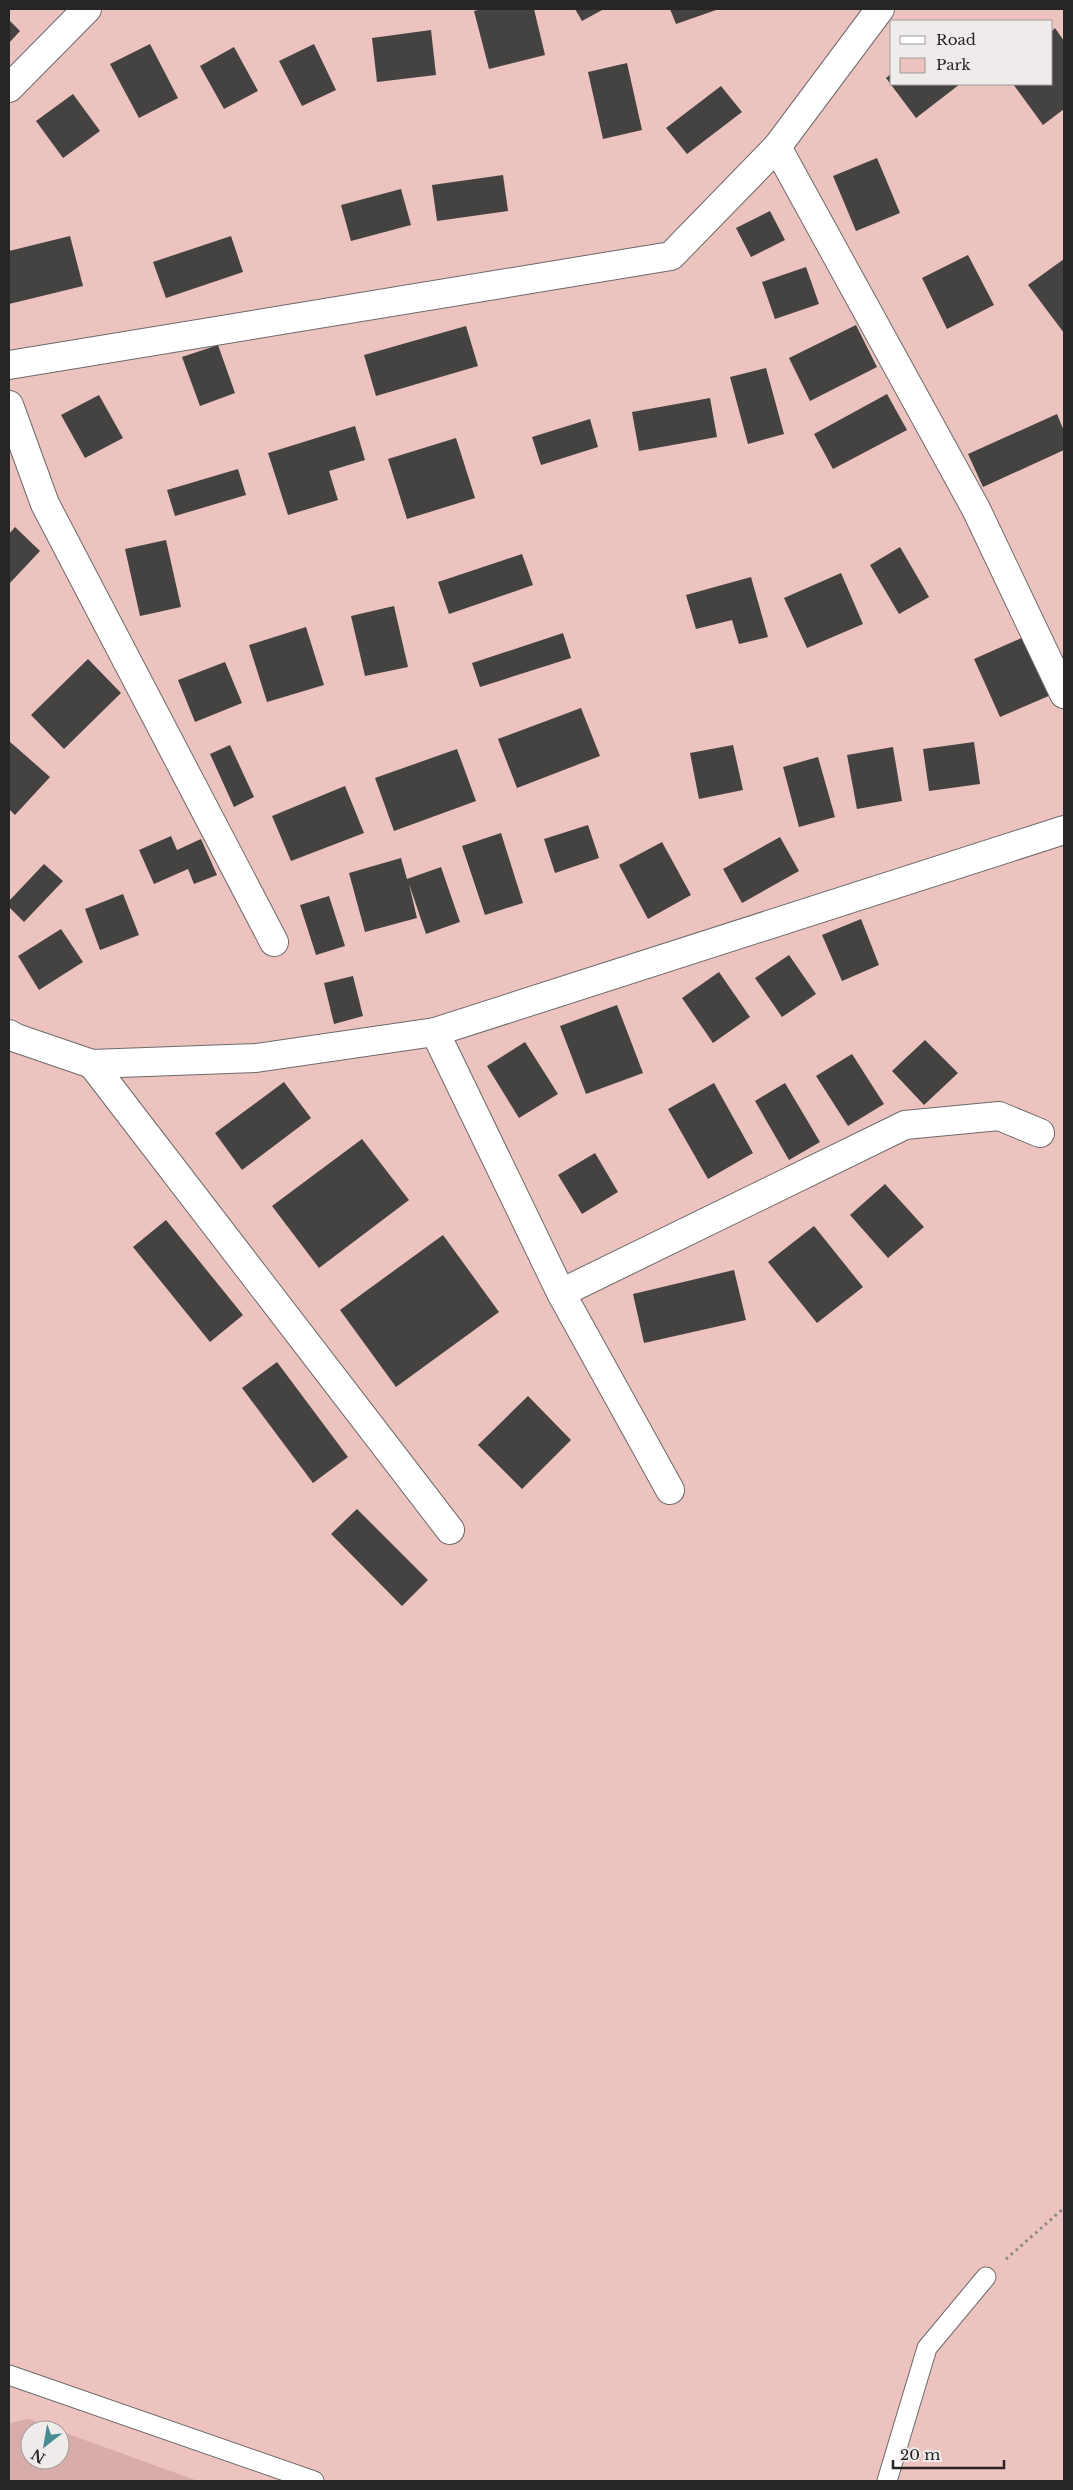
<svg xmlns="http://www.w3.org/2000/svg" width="1073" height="2490" font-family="'Libre Baskerville',serif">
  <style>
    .green { fill: #ecc3be; fill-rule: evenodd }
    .forest { fill: #d8ada9 }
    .building { fill: #454342 }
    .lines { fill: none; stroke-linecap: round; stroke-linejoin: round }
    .service-casing { stroke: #6d6a6a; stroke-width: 21 }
    .minor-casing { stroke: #6d6a6a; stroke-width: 30 }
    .tertiary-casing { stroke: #6d6a6a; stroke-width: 30 }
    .path { stroke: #8a8887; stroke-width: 3; stroke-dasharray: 2.5 4; stroke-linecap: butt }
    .service { stroke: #fff; stroke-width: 19 }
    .minor { stroke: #fff; stroke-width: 28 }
    .tertiary { stroke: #fff; stroke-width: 28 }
  </style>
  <rect width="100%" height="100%" fill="#eeebea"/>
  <!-- green -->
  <path class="green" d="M 9,9 L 1064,9 L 1064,2481 L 9,2481 ZM 892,21 L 1052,21 L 1052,84 L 892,84 ZM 30,2430 L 60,2430 L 60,2460 L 30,2460 Z"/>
  <!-- forest -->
  <path class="forest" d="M 29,2419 L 58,2430 L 30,2430 L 30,2460 L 60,2460 L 60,2431 L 198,2481 L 9,2481 L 9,2423 Z"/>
  <!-- building -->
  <g class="building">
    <path d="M 482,9 L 534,9 L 545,55 L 489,69 L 474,11 Z"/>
    <path d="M 575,9 L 604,9 L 582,21 Z"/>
    <path d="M 670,9 L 719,9 L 676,24 Z"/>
    <path d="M 9,20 L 20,31 L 9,43 Z"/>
    <path d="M 1055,28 L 1064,41 L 1064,109 L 1043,125 L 1013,84 L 1052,84 L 1052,31 Z"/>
    <path d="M 431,30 L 436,75 L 377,82 L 372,38 Z"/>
    <path d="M 150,44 L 178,98 L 139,118 L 110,64 Z"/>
    <path d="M 314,44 L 336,90 L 302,106 L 279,61 Z"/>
    <path d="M 234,47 L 258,91 L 224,109 L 200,66 Z"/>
    <path d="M 627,63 L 642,130 L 603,139 L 588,72 Z"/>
    <path d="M 892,73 L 892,84 L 960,84 L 916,118 L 886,78 Z"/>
    <path d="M 721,86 L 742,112 L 687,154 L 666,128 Z"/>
    <path d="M 73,94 L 100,131 L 63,158 L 36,121 Z"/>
    <path d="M 877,158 L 900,213 L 856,231 L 833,176 Z"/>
    <path d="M 503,175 L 508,211 L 437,221 L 432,185 Z"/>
    <path d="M 401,189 L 411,225 L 351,241 L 341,205 Z"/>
    <path d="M 770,211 L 785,240 L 751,257 L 736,228 Z"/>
    <path d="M 70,236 L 83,286 L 9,304 L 9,251 Z"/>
    <path d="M 231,236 L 243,272 L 166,298 L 153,262 Z"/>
    <path d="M 968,255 L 994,305 L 947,329 L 922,278 Z"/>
    <path d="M 1064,259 L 1064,333 L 1028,285 Z"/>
    <path d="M 806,267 L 819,304 L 775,319 L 762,282 Z"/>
    <path d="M 856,325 L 877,367 L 810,401 L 789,358 Z"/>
    <path d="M 466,326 L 478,366 L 376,396 L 364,355 Z"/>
    <path d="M 218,345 L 235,393 L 200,406 L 182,357 Z"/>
    <path d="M 766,368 L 784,434 L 748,444 L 730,377 Z"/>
    <path d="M 887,394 L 907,430 L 833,469 L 814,434 Z"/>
    <path d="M 99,395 L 123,438 L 85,458 L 61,415 Z"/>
    <path d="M 710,398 L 717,437 L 639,451 L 632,412 Z"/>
    <path d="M 1057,414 L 1064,431 L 1064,450 L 983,487 L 968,454 Z"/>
    <path d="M 590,419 L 598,447 L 541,465 L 532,437 Z"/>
    <path d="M 355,426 L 365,460 L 329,471 L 338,500 L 288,515 L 268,453 Z"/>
    <path d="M 456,438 L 475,498 L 407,519 L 388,459 Z"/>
    <path d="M 238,469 L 246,495 L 175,516 L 167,490 Z"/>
    <path d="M 15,527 L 40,551 L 9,584 L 9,534 Z"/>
    <path d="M 166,540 L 181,607 L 140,616 L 125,549 Z"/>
    <path d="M 900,547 L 929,597 L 899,614 L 870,565 Z"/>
    <path d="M 522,554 L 533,585 L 449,614 L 438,582 Z"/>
    <path d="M 841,573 L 863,624 L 807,648 L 784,598 Z"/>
    <path d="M 751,577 L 768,637 L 739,644 L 732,620 L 696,629 L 686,595 Z"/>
    <path d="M 394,606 L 408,667 L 365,676 L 351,616 Z"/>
    <path d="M 306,627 L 324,685 L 267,702 L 249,645 Z"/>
    <path d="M 563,633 L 571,658 L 480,687 L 472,663 Z"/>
    <path d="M 1026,636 L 1051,695 L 1000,717 L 974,659 Z"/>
    <path d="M 88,659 L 121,693 L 64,749 L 31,715 Z"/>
    <path d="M 225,662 L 242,703 L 195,722 L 178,680 Z"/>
    <path d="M 581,708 L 600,756 L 517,788 L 498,739 Z"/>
    <path d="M 9,741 L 50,777 L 15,815 L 9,809 Z"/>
    <path d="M 974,742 L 980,784 L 929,791 L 923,749 Z"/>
    <path d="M 230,745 L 254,797 L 234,807 L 210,754 Z"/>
    <path d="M 733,745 L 743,790 L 699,799 L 690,753 Z"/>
    <path d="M 893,747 L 902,801 L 857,809 L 847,755 Z"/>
    <path d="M 457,749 L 476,801 L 394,831 L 375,778 Z"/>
    <path d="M 818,757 L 835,817 L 799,827 L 783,767 Z"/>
    <path d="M 345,786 L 364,833 L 291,861 L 272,816 Z"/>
    <path d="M 588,825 L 599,858 L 555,873 L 544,839 Z"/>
    <path d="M 501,833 L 523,903 L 485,915 L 462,846 Z"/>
    <path d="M 171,836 L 177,850 L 201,839 L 217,875 L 194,884 L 188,869 L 154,884 L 139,850 Z"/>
    <path d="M 780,837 L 799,871 L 742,903 L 723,869 Z"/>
    <path d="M 662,842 L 691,895 L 648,919 L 619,865 Z"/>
    <path d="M 401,858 L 407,879 L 441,867 L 460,922 L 426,934 L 409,884 L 417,918 L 365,932 L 349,873 Z"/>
    <path d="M 44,864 L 63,881 L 24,922 L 9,907 L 9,901 Z"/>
    <path d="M 123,894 L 139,935 L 100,950 L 85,909 Z"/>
    <path d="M 329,896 L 345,946 L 316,955 L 300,905 Z"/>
    <path d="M 861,919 L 879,965 L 842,981 L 822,935 Z"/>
    <path d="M 61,929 L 83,962 L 39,990 L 18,956 Z"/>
    <path d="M 789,955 L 816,994 L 782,1017 L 755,978 Z"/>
    <path d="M 719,972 L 750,1017 L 713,1043 L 682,998 Z"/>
    <path d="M 353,976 L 363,1016 L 334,1024 L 324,983 Z"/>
    <path d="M 617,1005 L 643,1073 L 586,1094 L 560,1026 Z"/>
    <path d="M 925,1040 L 958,1073 L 924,1105 L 892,1071 Z"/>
    <path d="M 525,1042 L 558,1094 L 519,1118 L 487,1066 Z"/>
    <path d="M 852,1054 L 884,1104 L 848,1126 L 816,1076 Z"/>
    <path d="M 284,1082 L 311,1118 L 242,1170 L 215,1133 Z"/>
    <path d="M 714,1083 L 753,1153 L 708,1179 L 668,1109 Z"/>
    <path d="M 785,1083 L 820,1142 L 789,1160 L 755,1101 Z"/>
    <path d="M 362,1139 L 409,1200 L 319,1268 L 272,1206 Z"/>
    <path d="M 595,1153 L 618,1192 L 582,1214 L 558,1175 Z"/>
    <path d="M 885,1184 L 924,1227 L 888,1258 L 850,1215 Z"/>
    <path d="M 166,1220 L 243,1315 L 210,1342 L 133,1247 Z"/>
    <path d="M 814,1226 L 863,1287 L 817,1323 L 768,1262 Z"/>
    <path d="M 443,1235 L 499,1312 L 396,1387 L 340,1310 Z"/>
    <path d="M 734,1270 L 746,1320 L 644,1343 L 633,1294 Z"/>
    <path d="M 277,1362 L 348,1457 L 313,1483 L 242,1388 Z"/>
    <path d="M 528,1396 L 571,1440 L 522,1489 L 478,1445 Z"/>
    <path d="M 357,1509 L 428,1580 L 402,1606 L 331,1534 Z"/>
  </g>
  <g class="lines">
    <!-- service casing -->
    <g class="service-casing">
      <g id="service">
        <path d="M 9,2375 L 314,2481"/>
        <path d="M 887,2481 L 927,2348 L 986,2277"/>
      </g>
    </g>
    <!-- minor casing -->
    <g class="minor-casing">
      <g id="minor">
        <path d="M 9,88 L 87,9"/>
        <path d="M 777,147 L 976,509 L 1064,694"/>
        <path d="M 9,405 L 45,504 L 274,942"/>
        <path d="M 435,1032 L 561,1293 L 670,1490"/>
        <path d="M 9,1034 L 16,1038 L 92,1064 L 256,1058 L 435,1032 L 1064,830"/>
        <path d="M 92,1064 L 450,1530"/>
        <path d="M 561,1293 L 905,1125 L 999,1116 L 1040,1133"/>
      </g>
    </g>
    <!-- tertiary casing -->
    <g class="tertiary-casing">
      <path id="tertiary" d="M 9,365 L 671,256 L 777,147 L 880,9"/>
    </g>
    <!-- path -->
    <path class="path" d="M 1006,2259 L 1064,2208"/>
    <!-- service -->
    <use href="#service" class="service"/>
    <!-- minor -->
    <use href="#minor" class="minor"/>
    <!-- tertiary -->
    <use href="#tertiary" class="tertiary"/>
  </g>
  <!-- border -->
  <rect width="1073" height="2490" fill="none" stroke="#272525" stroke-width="20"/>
  <!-- legend -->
  <rect x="890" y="20" width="162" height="65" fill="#eeebea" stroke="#9e9c9b"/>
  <rect x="900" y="36" width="25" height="8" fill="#ffffff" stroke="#9e9c9b"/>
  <text x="936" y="45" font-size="15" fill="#272525">Road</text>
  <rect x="900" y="58" width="25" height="15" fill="#ecc3be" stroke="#9e9c9b"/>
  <text x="936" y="70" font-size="15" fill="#272525">Park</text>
  <!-- north arrow -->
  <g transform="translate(45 2445) rotate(211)"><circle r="24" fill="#eeebea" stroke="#9e9c9b"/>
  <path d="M0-4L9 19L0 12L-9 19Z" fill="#448b94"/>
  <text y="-8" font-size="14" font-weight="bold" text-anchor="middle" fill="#272525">N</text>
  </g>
  <!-- scale -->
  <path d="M893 2460v8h111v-8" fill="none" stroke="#272525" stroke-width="2.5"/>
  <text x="900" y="2460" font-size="15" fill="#272525" stroke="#eeebea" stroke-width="4" paint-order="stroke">20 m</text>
</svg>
